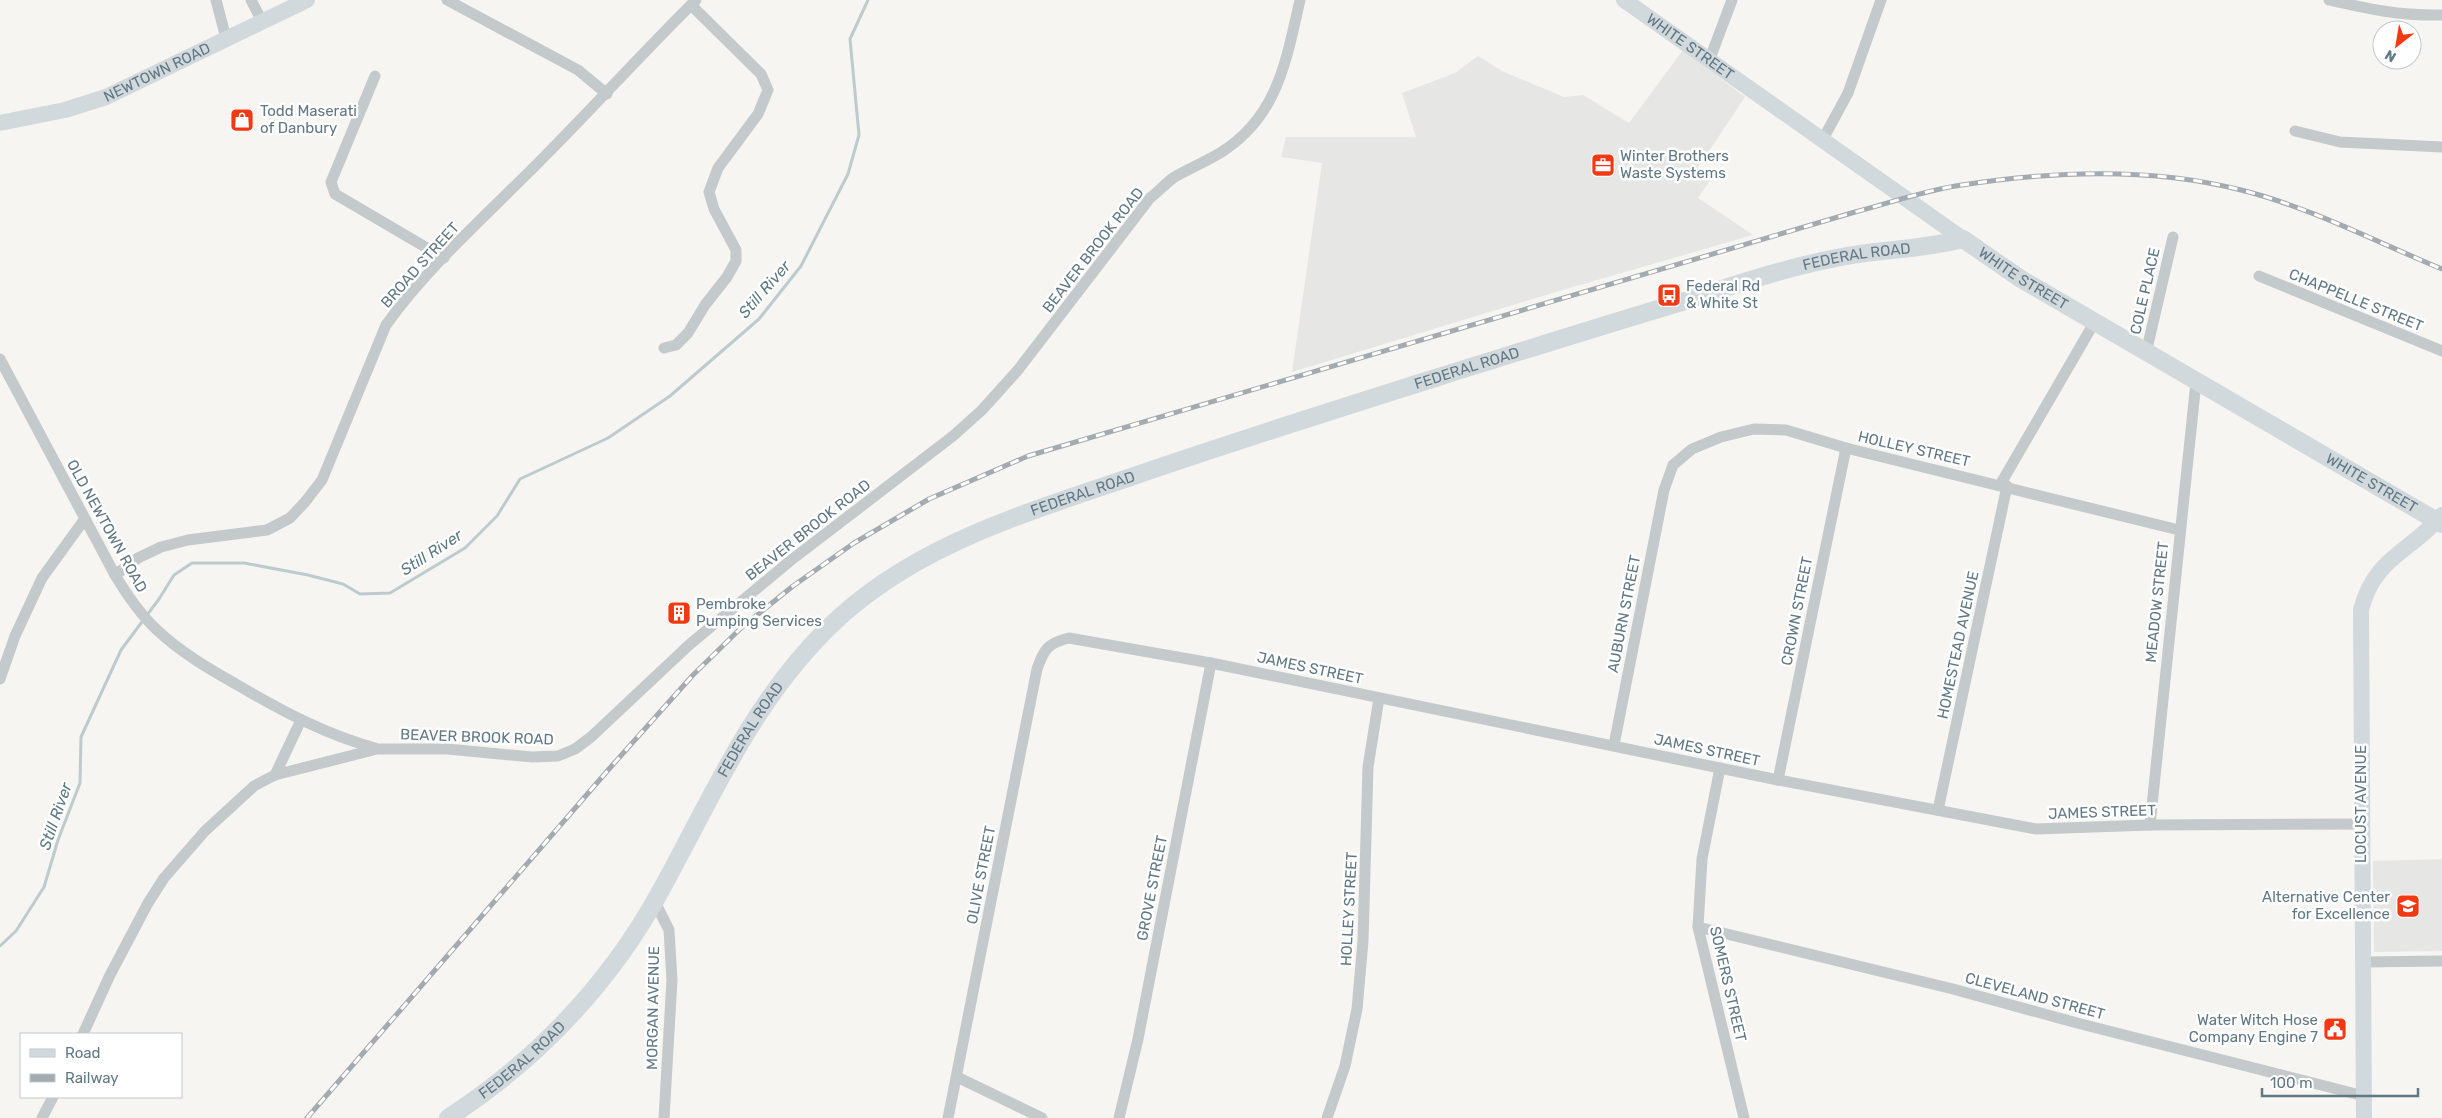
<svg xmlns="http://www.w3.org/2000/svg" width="2442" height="1118" font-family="Rubik,sans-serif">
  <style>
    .built { fill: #e6e7e5 }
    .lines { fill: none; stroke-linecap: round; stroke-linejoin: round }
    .stream { stroke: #bdcbcf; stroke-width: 3 }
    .street { stroke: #c4c9cb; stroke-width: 11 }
    .secondary { stroke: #d2d9dd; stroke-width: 16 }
    .primary { stroke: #d2d9dd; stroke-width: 18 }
    .rail-casing { stroke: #a4abb0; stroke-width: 5 }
    .rail { stroke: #fff; stroke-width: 3; stroke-dasharray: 9; stroke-linecap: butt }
    .labels { text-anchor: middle; stroke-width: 5; stroke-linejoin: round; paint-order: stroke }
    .street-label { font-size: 15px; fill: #617885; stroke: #fff }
    .poi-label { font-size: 15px; fill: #617885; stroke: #fff; text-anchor: start }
    .water-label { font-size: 16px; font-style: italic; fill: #5d7b83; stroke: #fff }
  </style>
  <rect width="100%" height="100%" fill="#f6f5f1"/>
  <!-- built -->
  <g class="built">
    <path d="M 1683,50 L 1745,97 L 1697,169 L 1711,179 L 1698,198 L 1753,235 L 1556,292 L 1292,372 L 1322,163 L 1281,157 L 1286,137 L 1416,137 L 1402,93 L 1455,73 L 1478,56 L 1504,72 L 1564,97 L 1583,95 L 1629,123 Z"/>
    <path d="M 2442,859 L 2442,951 L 2374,952 L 2373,861 Z"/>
  </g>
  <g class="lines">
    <!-- stream -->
    <path class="stream" d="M 0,946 L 16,931 L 44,887 L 58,840 L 80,783 L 81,737 L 121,650 L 159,599 L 174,575 L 192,563 L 244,563 L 308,575 L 343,584 L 360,594 L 390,593 L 465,548 L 497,516 L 520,479 L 608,438 L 670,396 L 759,319 L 801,266 L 848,174 L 859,135 L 850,39 L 868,0"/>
    <!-- street -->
    <g class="street">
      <path d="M 216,0 L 226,38"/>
      <path d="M 251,0 L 262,21"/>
      <path d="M 447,0 L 578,70 L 607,94"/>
      <path d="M 2329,0 C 2368,9 2401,16 2442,15"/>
      <path d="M 1709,61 L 1732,0"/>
      <path d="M 375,76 L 331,182 L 335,194 L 444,258"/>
      <path d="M 2295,131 L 2340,142 L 2442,147"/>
      <path d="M 1822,141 L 1848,93 L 1881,0"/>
      <path d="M 2259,276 L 2442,351"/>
      <path d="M 664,348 L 676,345 L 688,333 L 705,305 L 727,277 L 736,261 L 736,250 L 714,209 L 709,192 L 718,168 L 758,114 L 768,90 L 761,74 L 691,5"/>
      <path d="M 2146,353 L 2173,237"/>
      <path d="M 0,359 L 115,575 C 127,595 139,613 156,629 C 181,653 211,670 241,687 C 284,712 327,735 375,748"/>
      <path d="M 2000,485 L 2094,323"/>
      <path d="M 115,575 L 138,558 L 161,547 L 188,540 L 267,530 L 290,518 L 305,502 L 322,480 L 386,325 C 430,264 489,213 542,159 C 594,107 643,52 696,0"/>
      <path d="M 0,679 L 15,636 L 42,578 L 84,520"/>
      <path d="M 1614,745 L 1664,490 L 1673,465 L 1692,449 L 1721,437 L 1754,429 L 1786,430 L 1846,448 L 2179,530"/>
      <path d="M 1720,768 L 1702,859 L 1698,927 L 1744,1118"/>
      <path d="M 275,775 L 301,720"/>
      <path d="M 1778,780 L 1846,448"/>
      <path d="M 1938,810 L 2007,486"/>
      <path d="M 2150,825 L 2196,382"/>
      <path d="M 655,902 L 669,930 L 672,980 L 664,1118"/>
      <path d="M 1698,927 L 1953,989 L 2077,1023 L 2364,1096"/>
      <path d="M 2363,962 L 2442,961"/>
      <path d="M 83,1034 L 110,975 L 148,903 L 164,878 L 205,831 L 254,786 L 275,775 L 377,749 L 447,749 L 532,757 L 558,756 L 575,749 L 591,737 L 689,645 L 790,561 L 953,436 L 982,410 L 1018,370 L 1150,198 C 1158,192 1165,184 1173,178 C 1188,169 1205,162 1220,153 C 1278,117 1286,61 1300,0"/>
      <path d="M 957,1077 L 1042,1118"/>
      <path d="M 42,1118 L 53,1097"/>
      <path d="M 948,1118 L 1037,669 C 1044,649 1048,643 1069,638 L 1211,663 L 1778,780 L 2036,829 L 2150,825 L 2361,824"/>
      <path d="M 1119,1118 L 1138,1039 L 1211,663"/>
      <path d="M 1327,1118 L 1345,1066 L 1357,1009 L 1363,941 L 1368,767 L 1379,698"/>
    </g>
    <!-- secondary -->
    <g class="secondary">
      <path id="s1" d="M 1624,0 L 1963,239"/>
      <path id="s2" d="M 0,123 L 65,110 L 106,97 L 307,0"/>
      <path d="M 2364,1118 L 2361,610 C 2374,557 2411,552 2442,515"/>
    </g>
    <!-- primary -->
    <path class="primary" id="s3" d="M 448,1118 C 533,1063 606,988 656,899 C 710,803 748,707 828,628 C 911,546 1023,514 1131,477 C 1241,439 1353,404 1464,369 C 1538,346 1611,323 1685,301 C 1734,285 1785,268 1836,258 C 1878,249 1921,250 1963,239 L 2021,279 L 2442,524"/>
    <!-- rail casing -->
    <g class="rail-casing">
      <path id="rail" d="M 307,1118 L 609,769 L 693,675 L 741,628 L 793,586 L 854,543 L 929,499 L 1028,456 L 1855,212 C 1890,203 1926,190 1962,185 C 2053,171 2151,167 2241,190 C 2310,207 2376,242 2442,269"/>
    </g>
    <!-- rail -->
    <use href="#rail" class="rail"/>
  </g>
  <!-- icons -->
  <defs>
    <g id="shop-square" transform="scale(1.25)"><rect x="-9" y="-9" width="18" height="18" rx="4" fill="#f33814" stroke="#fff"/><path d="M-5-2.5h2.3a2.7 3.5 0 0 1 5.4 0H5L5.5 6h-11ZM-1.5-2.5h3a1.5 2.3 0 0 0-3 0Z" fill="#fff"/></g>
    <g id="office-square" transform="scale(1.25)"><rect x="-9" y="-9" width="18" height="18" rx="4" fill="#f33814" stroke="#fff"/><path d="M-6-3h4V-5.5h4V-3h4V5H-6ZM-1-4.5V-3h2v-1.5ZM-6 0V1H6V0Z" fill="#fff"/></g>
    <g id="bus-square" transform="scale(1.25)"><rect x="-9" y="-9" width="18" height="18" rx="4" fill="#f33814" stroke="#fff"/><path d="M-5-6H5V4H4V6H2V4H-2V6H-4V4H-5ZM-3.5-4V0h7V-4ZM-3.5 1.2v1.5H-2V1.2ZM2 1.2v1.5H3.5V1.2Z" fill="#fff"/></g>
    <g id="building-square" transform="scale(1.25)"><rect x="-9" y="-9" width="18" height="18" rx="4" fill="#f33814" stroke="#fff"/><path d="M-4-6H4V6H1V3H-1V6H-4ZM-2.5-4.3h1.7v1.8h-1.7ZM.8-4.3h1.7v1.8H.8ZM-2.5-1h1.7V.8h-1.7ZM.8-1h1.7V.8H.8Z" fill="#fff"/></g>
    <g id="school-square" transform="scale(1.25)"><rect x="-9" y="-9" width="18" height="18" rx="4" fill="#f33814" stroke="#fff"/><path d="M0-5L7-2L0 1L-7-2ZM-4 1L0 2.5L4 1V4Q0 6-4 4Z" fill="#fff"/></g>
    <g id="civic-square" transform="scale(1.25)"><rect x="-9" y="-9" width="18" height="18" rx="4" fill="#f33814" stroke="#fff"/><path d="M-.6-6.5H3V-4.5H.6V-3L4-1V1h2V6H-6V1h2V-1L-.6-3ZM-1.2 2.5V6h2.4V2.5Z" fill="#fff"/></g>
  </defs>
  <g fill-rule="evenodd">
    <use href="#shop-square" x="242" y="120"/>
    <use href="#office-square" x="1603" y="165"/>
    <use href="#bus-square" x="1669" y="295"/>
    <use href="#building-square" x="679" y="613"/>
    <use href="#school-square" x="2408" y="906"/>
    <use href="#civic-square" x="2335" y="1029"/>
  </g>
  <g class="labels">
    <!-- street labels -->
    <g class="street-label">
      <text dy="5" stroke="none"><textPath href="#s1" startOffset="81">WHITE STREET</textPath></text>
      <text dy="5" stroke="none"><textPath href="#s2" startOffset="166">NEWTOWN ROAD</textPath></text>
      <text transform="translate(1093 250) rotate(-52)" y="5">BEAVER BROOK ROAD</text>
      <text dy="5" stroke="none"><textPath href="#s3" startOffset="1728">FEDERAL ROAD</textPath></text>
      <text transform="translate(420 265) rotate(-48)" y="5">BROAD STREET</text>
      <text dy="5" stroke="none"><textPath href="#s3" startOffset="1908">WHITE STREET</textPath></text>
      <text transform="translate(2145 291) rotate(-77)" y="5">COLE PLACE</text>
      <text transform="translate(2356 300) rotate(22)" y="5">CHAPPELLE STREET</text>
      <text dy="5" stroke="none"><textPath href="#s3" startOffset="1322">FEDERAL ROAD</textPath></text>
      <text transform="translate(1914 449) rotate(13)" y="5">HOLLEY STREET</text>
      <text dy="5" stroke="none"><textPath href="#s3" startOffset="2312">WHITE STREET</textPath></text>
      <text dy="5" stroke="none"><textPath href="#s3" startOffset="918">FEDERAL ROAD</textPath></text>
      <text transform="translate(107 526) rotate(61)" y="5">OLD NEWTOWN ROAD</text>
      <text transform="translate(808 530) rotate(-38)" y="5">BEAVER BROOK ROAD</text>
      <text transform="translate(2157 602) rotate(-84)" y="5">MEADOW STREET</text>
      <text transform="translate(1797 611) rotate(-79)" y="5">CROWN STREET</text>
      <text transform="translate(1624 614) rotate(-79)" y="5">AUBURN STREET</text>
      <text transform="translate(1958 645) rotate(-78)" y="5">HOMESTEAD AVENUE</text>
      <text transform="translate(1310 668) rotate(12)" y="5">JAMES STREET</text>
      <text dy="5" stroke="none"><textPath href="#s3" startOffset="499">FEDERAL ROAD</textPath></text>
      <text transform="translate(477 737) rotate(2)" y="5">BEAVER BROOK ROAD</text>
      <text transform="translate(1707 750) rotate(12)" y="5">JAMES STREET</text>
      <text transform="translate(2361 804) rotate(-90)" y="5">LOCUST AVENUE</text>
      <text transform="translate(2102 812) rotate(-2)" y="5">JAMES STREET</text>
      <text transform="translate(981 875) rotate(-79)" y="5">OLIVE STREET</text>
      <text transform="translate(1152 888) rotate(-79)" y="5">GROVE STREET</text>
      <text transform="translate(1349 909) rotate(-87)" y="5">HOLLEY STREET</text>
      <text transform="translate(1728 984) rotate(77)" y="5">SOMERS STREET</text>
      <text transform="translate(2035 996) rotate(15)" y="5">CLEVELAND STREET</text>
      <text transform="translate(653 1008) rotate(-89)" y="5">MORGAN AVENUE</text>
      <text dy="5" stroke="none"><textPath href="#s3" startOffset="94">FEDERAL ROAD</textPath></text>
    </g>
    <!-- poi labels -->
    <g class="poi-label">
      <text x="260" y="116">Todd Maserati<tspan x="260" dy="17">of Danbury</tspan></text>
      <text x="1620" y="161">Winter Brothers<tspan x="1620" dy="17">Waste Systems</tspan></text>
      <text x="1686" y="291">Federal Rd<tspan x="1686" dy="17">&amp; White St</tspan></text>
      <text x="696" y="609">Pembroke<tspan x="696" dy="17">Pumping Services</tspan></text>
      <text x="2390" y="902" text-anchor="end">Alternative Center<tspan x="2390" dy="17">for Excellence</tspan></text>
      <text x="2318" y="1025" text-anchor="end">Water Witch Hose<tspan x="2318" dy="17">Company Engine 7</tspan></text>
    </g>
    <!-- water labels -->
    <g class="water-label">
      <text transform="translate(764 289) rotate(-49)" y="6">Still River</text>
      <text transform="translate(431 552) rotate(-33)" y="6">Still River</text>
      <text transform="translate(55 816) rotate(-71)" y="6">Still River</text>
    </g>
  </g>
  <!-- legend -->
  <rect x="20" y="1033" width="162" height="65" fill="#ffffff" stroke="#c0c9ce"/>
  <rect x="30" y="1049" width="25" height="8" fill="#d2d9dd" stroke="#c0c9ce"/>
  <text x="65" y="1058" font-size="15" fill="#617885">Road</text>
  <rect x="30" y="1074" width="25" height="8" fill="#a4abb0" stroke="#c0c9ce"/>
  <text x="65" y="1083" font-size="15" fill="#617885">Railway</text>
  <!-- north arrow -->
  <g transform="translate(2397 45) rotate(211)"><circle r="24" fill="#ffffff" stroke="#c0c9ce"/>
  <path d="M0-4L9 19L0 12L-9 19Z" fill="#f33814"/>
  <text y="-8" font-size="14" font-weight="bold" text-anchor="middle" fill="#617885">N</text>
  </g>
  <!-- scale -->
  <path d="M2262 1088v8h156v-8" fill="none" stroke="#617885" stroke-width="2.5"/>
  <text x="2270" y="1088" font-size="15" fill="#617885" stroke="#ffffff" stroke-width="4" paint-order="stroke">100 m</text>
</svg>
